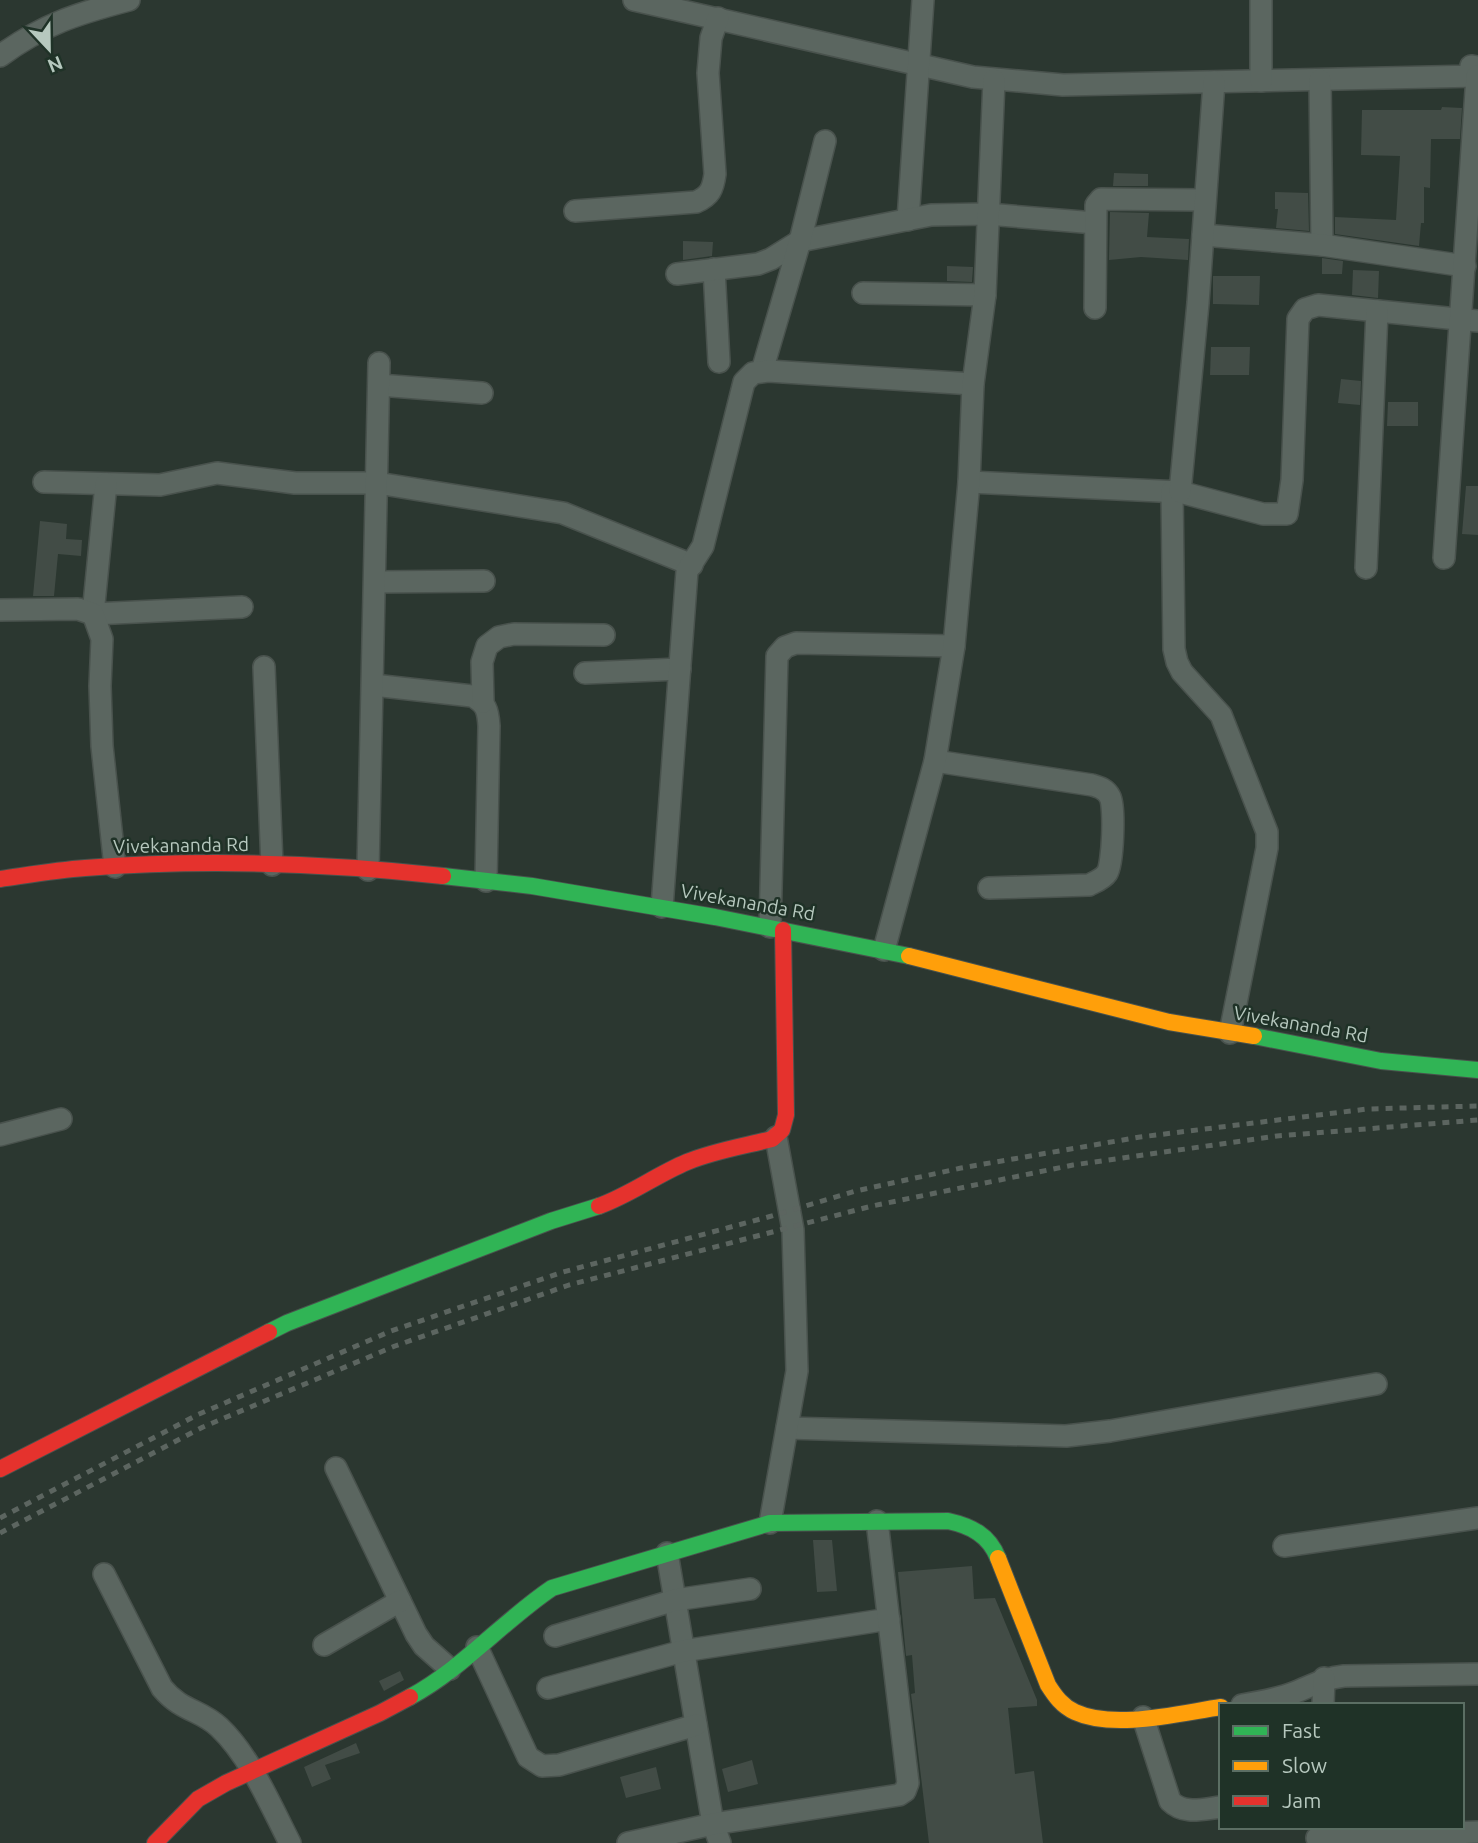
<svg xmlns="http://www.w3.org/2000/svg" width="1478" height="1843" font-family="Ubuntu,sans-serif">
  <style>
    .building { fill: #424c46 }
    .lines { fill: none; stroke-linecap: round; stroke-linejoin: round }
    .street-casing { stroke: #49524d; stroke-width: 24 }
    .fast-casing { stroke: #49524d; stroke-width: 18 }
    .slow-casing { stroke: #49524d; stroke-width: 18 }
    .jam-casing { stroke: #49524d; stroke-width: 18 }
    .street { stroke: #5b6660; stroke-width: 21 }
    .fast { stroke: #30b455; stroke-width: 16 }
    .slow { stroke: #ff9f0a; stroke-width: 16 }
    .jam { stroke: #e5322d; stroke-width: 16 }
    .rail { stroke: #5c6560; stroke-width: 5; stroke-dasharray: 7 7; stroke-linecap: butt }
    .labels { text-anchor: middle; stroke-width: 5; stroke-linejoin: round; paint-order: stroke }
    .street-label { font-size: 19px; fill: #b6c8be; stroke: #1f3227 }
  </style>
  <rect width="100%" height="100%" fill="#2b3730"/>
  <!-- building -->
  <g class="building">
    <path d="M 1442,107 L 1462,108 L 1460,139 L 1431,139 L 1430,188 L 1424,187 L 1424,223 L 1421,223 L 1419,246 L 1335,234 L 1335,217 L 1396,220 L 1400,156 L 1361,155 L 1362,110 L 1441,110 Z"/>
    <path d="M 1114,173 L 1148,174 L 1148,186 L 1113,186 Z"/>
    <path d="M 1275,192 L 1308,193 L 1309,231 L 1276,228 L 1278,209 L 1275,209 Z"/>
    <path d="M 1110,212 L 1149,213 L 1147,237 L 1189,239 L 1188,260 L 1141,257 L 1109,260 Z"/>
    <path d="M 683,241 L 713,242 L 712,256 L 683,260 Z"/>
    <path d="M 1322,258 L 1343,261 L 1342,274 L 1322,274 Z"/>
    <path d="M 947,266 L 973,267 L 972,282 L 947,281 Z"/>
    <path d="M 1353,270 L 1379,271 L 1378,298 L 1352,295 Z"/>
    <path d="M 1213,276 L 1260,276 L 1259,305 L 1213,304 Z"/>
    <path d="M 1211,347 L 1250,347 L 1249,375 L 1210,375 Z"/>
    <path d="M 1341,379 L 1361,381 L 1360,405 L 1338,403 Z"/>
    <path d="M 1388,402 L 1418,402 L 1418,426 L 1387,426 Z"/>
    <path d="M 1466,486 L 1478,486 L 1478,535 L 1462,534 Z"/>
    <path d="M 40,521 L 67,524 L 66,539 L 82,540 L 81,556 L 58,554 L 54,596 L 33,596 Z"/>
    <path d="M 813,1540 L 832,1540 L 837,1591 L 817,1592 Z"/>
    <path d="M 972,1566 L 974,1599 L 995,1598 L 1037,1700 L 1037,1706 L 1008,1708 L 1015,1774 L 1034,1771 L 1043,1843 L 929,1843 L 911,1694 L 915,1693 L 912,1655 L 906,1656 L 898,1572 Z"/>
    <path d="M 400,1671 L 404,1680 L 384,1691 L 379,1681 Z"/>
    <path d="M 356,1743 L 360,1753 L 325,1765 L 331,1779 L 312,1787 L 304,1767 Z"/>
    <path d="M 752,1760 L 758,1784 L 728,1792 L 722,1769 Z"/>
    <path d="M 656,1767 L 661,1789 L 626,1798 L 620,1777 Z"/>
  </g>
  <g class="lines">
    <!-- street casing -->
    <g class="street-casing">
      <g id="street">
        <path d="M 634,0 L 973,77 L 1063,85 L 1477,76 L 1471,66 L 1478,67"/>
        <path d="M 0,56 C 44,24 76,14 129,0"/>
        <path d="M 1320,80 L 1322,245"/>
        <path d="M 1261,81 L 1261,0"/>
        <path d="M 575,211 L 696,202 C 710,196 713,189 715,174 L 708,73 L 711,38 L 718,18"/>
        <path d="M 908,220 L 923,0"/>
        <path d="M 1203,235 L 1322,245 L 1465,266"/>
        <path d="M 714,269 L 719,362"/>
        <path d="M 677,274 L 758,264 L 771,259 L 800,241 L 931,215 L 987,214 L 1095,223"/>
        <path d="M 863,293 L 985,295"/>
        <path d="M 1095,308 L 1096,205 L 1101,199 L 1205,200"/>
        <path d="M 762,371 L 800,241 L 825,141"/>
        <path d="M 379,385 L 482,393"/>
        <path d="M 44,482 L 160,485 L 217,473 L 295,483 L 377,483 L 563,513 L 692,565"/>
        <path d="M 969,482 L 1180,492 L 1263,514 L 1287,514 L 1292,480 L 1298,319 L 1305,309 L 1318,305 L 1478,321"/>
        <path d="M 106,484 L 93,614 L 242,607"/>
        <path d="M 1172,491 L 1174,649 L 1177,662 L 1182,672 L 1221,715 L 1267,832 L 1267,848 L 1230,1033"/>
        <path d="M 1180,492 L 1198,303 L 1214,82"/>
        <path d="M 1444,558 L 1477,76"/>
        <path d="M 1366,568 L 1377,311"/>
        <path d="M 375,582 L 484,581"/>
        <path d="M 0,610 L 78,609 L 93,614 L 102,639 L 100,686 L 102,746 L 115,867"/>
        <path d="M 264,667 L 272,865"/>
        <path d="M 585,673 L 680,669"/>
        <path d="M 373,685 L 472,696 C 486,703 488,710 489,726 L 486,881"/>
        <path d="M 483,702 L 482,662 L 487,646 L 499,637 L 514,634 L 604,635"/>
        <path d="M 935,761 L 1092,785 C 1099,787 1106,789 1110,797 C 1115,807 1113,864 1107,873 C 1103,879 1095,882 1089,885 L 989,888"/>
        <path d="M 368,870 L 379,363"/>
        <path d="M 662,907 L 687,571 L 703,546 L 744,382 L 753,373 L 768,371 L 973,384"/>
        <path d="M 770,927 L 777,656 L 785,647 L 796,643 L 954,646"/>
        <path d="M 884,950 L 935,761 L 954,646 L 969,482 L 973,384 L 985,295 L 994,80"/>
        <path d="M 0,1135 L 61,1119"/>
        <path d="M 787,1428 L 1066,1436 L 1110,1431 L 1376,1384"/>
        <path d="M 336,1468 L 416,1634 L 424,1646 L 450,1669"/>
        <path d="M 770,1523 L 797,1371 L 793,1230 L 776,1137"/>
        <path d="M 1284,1546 L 1478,1518"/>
        <path d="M 667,1553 L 713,1824 L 720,1843"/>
        <path d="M 104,1574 L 162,1688 C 181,1711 201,1710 219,1727 C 250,1756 271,1806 290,1843"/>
        <path d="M 555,1636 L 675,1600 L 750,1589"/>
        <path d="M 324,1645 L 400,1601"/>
        <path d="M 477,1647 L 528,1757 L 542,1766 L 559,1765 L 696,1725"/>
        <path d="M 548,1688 L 683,1651 L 889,1619"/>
        <path d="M 1242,1705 C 1261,1702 1278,1699 1296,1692 C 1313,1685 1325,1678 1344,1676 L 1478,1674"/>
        <path d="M 1323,1705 L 1324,1678"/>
        <path d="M 1143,1717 L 1170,1801 C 1184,1815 1202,1809 1221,1807"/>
        <path d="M 1317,1838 L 1478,1832"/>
        <path d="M 628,1843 L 713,1824 L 899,1795 L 905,1791 L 908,1783 L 877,1521"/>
      </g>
    </g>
    <!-- fast casing -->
    <g class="fast-casing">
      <g id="fast">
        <path d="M 443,876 L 532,886 L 715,917 L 909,956"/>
        <path d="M 1254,1036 L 1381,1061 L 1478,1070"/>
        <path d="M 269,1332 L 287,1323 L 551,1221 L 599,1206"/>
        <path d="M 410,1697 C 462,1669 503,1621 552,1588 L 770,1523 L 948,1521 C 971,1526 989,1535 998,1558"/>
      </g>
    </g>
    <!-- slow casing -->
    <g class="slow-casing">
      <g id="slow">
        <path d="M 909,956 L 1169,1022 L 1254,1036"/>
        <path d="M 998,1558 L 1048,1685 C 1055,1696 1062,1706 1075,1712 C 1114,1730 1180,1713 1221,1707"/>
      </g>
    </g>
    <!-- jam casing -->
    <g class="jam-casing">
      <g id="jam">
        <path d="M 0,879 C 28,875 57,870 85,868 C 203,859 325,863 443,876"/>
        <path d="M 599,1206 C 630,1195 656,1175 687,1162 C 713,1151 744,1146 772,1139 L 782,1130 L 786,1115 L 783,930"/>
        <path d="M 0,1469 L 269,1332"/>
        <path d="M 155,1843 L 198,1799 L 226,1783 L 380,1713 L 410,1697"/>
      </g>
    </g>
    <!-- street -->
    <use href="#street" class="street"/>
    <!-- fast -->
    <use href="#fast" class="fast"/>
    <!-- slow -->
    <use href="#slow" class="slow"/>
    <!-- jam -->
    <use href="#jam" class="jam"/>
    <!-- rail -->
    <g class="rail">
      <path d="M 0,1518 L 197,1415 L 391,1331 L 563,1272 L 768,1217 L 856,1191 L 961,1168 L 1140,1137 L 1367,1109 L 1478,1106"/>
      <path d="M 0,1533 L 203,1427 L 395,1346 L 569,1285 L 872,1206 L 1073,1165 L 1277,1136 L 1478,1120"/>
    </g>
  </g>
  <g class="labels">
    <!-- street labels -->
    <g class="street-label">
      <text transform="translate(181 845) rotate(-1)" y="7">Vivekananda Rd</text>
      <text transform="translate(748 902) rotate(10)" y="7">Vivekananda Rd</text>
      <text transform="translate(1301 1024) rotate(10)" y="7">Vivekananda Rd</text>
    </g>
  </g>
  <!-- legend -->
  <rect x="1219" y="1703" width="245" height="126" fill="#1f3227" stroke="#5b6e63" stroke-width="2"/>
  <rect x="1233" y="1726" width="35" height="10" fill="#30b455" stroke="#5b6e63" stroke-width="2"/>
  <text x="1282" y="1738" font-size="21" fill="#b6c8be">Fast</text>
  <rect x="1233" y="1761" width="35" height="10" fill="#ff9f0a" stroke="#5b6e63" stroke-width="2"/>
  <text x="1282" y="1773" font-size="21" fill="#b6c8be">Slow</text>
  <rect x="1233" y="1796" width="35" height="10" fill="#e5322d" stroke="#5b6e63" stroke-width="2"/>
  <text x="1282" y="1808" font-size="21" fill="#b6c8be">Jam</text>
  <!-- north arrow -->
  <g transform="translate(49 49) rotate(158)" stroke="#1f3227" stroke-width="5" paint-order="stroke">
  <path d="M0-5L12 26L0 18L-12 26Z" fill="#b6c8be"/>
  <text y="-10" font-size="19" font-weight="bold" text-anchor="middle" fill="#b6c8be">N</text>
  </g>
</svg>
